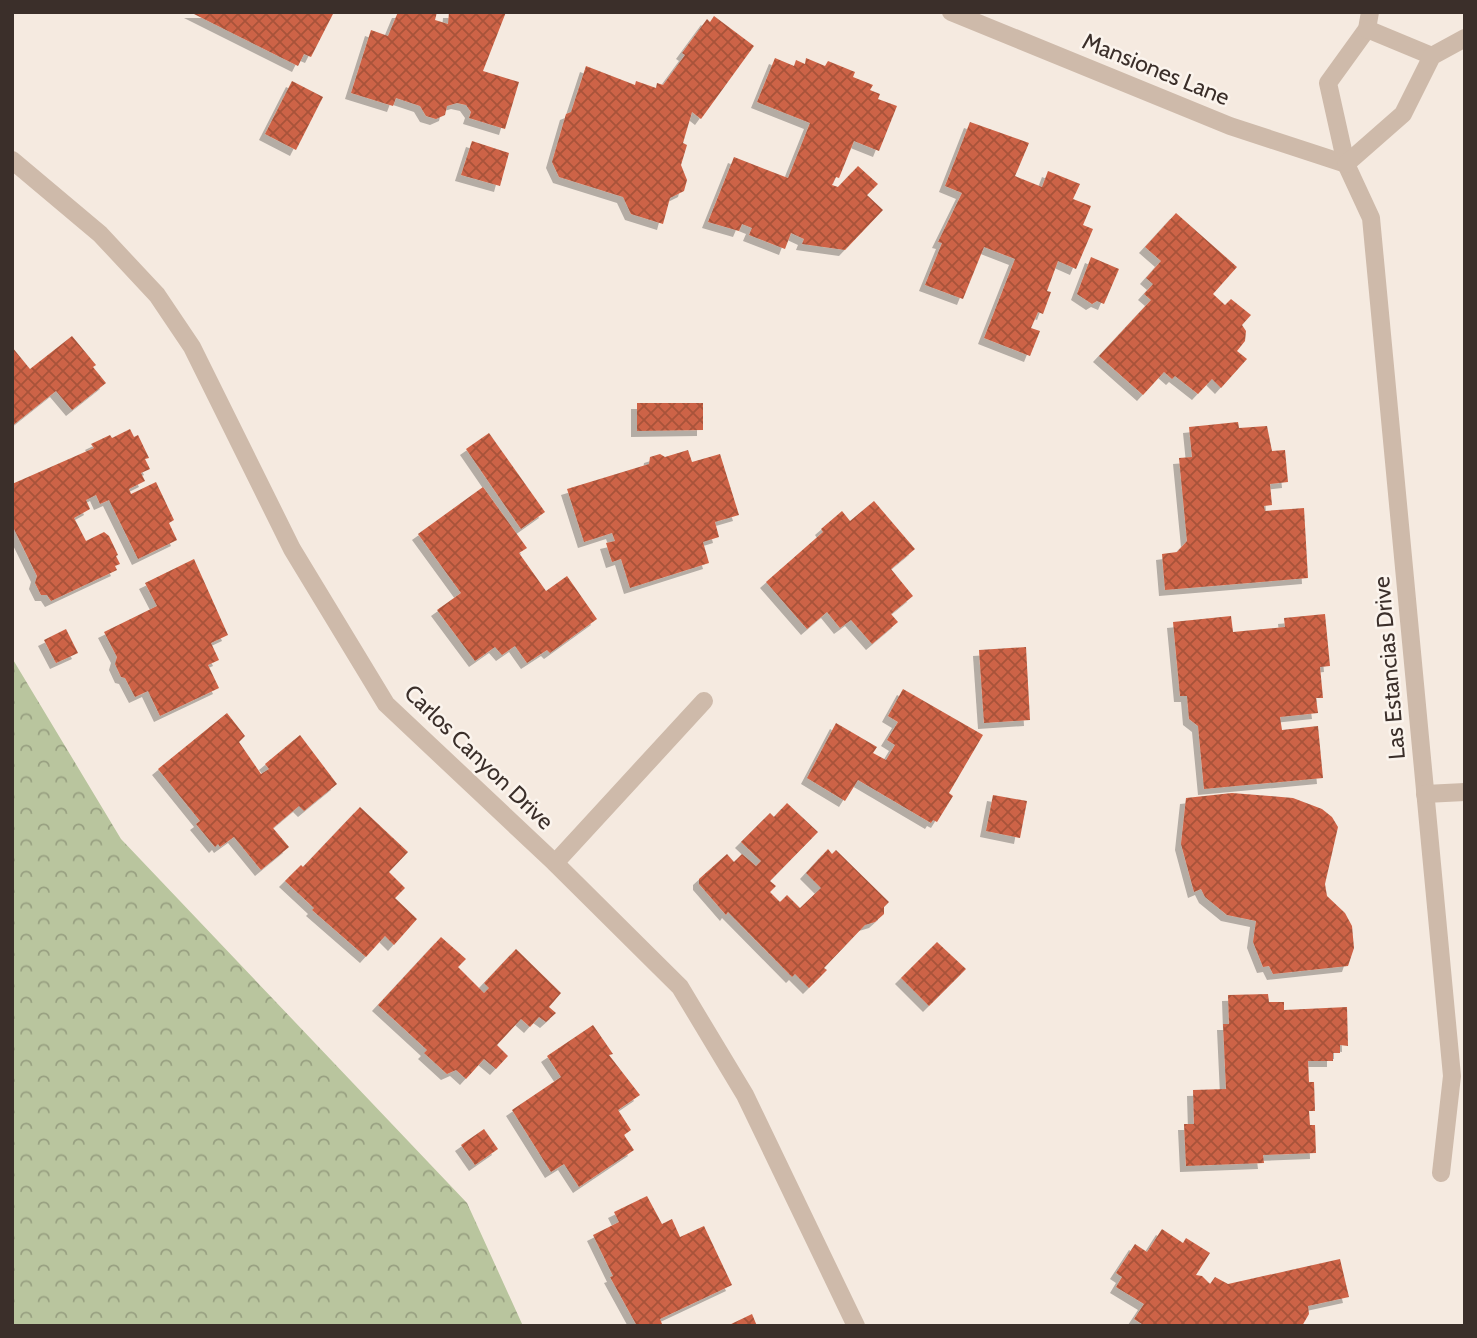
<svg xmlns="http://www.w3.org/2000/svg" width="1477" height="1338" font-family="Cabin,sans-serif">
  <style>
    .forest { fill: url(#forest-crowns) }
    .building { fill: url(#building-cross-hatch); filter: url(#shadow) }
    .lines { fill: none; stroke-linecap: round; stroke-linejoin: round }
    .street { stroke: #cebaaa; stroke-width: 18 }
    .labels { text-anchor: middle; stroke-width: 5; stroke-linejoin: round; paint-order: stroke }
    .street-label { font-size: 23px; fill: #3b2f2a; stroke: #fbf4ed }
  </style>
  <defs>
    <pattern id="forest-crowns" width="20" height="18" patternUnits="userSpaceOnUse" patternTransform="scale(1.75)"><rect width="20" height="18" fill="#b9c59e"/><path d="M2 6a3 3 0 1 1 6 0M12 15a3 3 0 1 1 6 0" fill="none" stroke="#98a081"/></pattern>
    <pattern id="building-cross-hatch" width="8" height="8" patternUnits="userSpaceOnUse" patternTransform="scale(1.75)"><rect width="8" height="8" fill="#cd6446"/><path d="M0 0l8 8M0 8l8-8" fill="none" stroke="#a8533b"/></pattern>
    <filter id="shadow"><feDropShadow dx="-6" dy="6" stdDeviation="0" flood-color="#0004"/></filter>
  </defs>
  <rect width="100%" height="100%" fill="#f5eae0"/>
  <!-- forest -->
  <path class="forest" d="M 12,658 L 121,839 L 467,1203 L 523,1326 L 12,1326 Z"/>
  <!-- building -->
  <g class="building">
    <path d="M 190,12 L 334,12 L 311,57 L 304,54 L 298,66 Z"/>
    <path d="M 398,12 L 437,12 L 435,20 L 448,24 L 449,12 L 506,12 L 483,71 L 519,82 L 505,129 L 469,118 L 471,112 L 466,105 L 457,103 L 447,106 L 445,115 L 436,119 L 426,116 L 420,106 L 396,98 L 393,106 L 351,93 L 371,30 L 388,36 Z"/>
    <path d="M 714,16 L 754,46 L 701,119 L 692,112 L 683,143 L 687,145 L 681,165 L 687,180 L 684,191 L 670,198 L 663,224 L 631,214 L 623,197 L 559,177 L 552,162 L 566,114 L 571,112 L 586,66 L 635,85 L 636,81 L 656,88 L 657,83 L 663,85 L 685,55 L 682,53 L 707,19 L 710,22 Z"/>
    <path d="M 775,58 L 794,66 L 796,60 L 805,64 L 806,58 L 825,66 L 828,61 L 855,72 L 853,77 L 873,85 L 870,90 L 880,94 L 878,99 L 897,106 L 879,151 L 854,141 L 839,178 L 836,177 L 832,185 L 838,187 L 858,166 L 878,184 L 867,195 L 883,210 L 845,250 L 802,244 L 804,239 L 791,233 L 785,249 L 749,235 L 752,228 L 742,224 L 739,231 L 708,222 L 734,157 L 788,178 L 810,123 L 757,102 Z"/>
    <path d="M 292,81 L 323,97 L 296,150 L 265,134 Z"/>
    <path d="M 970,122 L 1029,143 L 1015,176 L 1042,187 L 1048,171 L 1080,184 L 1073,199 L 1091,206 L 1083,225 L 1093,229 L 1076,269 L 1058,261 L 1047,291 L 1051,292 L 1043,314 L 1038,312 L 1031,328 L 1040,331 L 1030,356 L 984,338 L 1015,259 L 984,247 L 963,299 L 925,285 L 942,243 L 938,242 L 962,193 L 945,186 Z"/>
    <path d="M 472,141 L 509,153 L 500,186 L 461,175 Z"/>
    <path d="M 1176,213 L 1237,267 L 1213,294 L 1225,305 L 1231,299 L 1251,315 L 1242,325 L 1246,331 L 1245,341 L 1237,351 L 1247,359 L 1221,388 L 1212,379 L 1198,394 L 1175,376 L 1172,379 L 1164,372 L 1143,395 L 1099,356 L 1151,300 L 1144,294 L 1153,284 L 1146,278 L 1161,261 L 1145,247 Z"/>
    <path d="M 1091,257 L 1119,269 L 1104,304 L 1097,301 L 1092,304 L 1077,294 Z"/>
    <path d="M 72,336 L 96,365 L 93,367 L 106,383 L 72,410 L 56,391 L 12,426 L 12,347 L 30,369 Z"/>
    <path d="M 637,403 L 703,403 L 703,430 L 637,431 Z"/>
    <path d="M 1238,422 L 1239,428 L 1267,426 L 1272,451 L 1285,450 L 1288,482 L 1270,484 L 1272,505 L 1264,506 L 1265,511 L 1304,508 L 1308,578 L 1165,590 L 1162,554 L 1177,552 L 1187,541 L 1179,458 L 1192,457 L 1189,427 Z"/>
    <path d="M 130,429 L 134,437 L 138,435 L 149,458 L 145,459 L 150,469 L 141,473 L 145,481 L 129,489 L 131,494 L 156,482 L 174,520 L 169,523 L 177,540 L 138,559 L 109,500 L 100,504 L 96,495 L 86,500 L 90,509 L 74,518 L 86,541 L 104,532 L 109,536 L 118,555 L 116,556 L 120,564 L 115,566 L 117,570 L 51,601 L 47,595 L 41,595 L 35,583 L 37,576 L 12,525 L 12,484 L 94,448 L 91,444 L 110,435 L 112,438 Z"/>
    <path d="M 489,433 L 545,512 L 521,529 L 466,449 Z"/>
    <path d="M 688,450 L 692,462 L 720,454 L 739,515 L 715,522 L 719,537 L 703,542 L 709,563 L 630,588 L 621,559 L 612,562 L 606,543 L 615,541 L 612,533 L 584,542 L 567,489 L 649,464 L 650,457 L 660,454 L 665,457 Z"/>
    <path d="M 483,487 L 527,548 L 519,553 L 546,591 L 567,576 L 597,619 L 550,653 L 547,650 L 527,663 L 515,646 L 502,655 L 495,647 L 475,661 L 437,610 L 461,593 L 418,534 Z"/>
    <path d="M 874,501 L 915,549 L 891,569 L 913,596 L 891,614 L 898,622 L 872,644 L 851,620 L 840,628 L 827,612 L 807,629 L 766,582 L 823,532 L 821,529 L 842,511 L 850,521 Z"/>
    <path d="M 194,559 L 228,635 L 211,643 L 219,660 L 208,665 L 219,688 L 160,716 L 148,691 L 135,697 L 125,678 L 121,677 L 115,664 L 117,657 L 104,632 L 157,606 L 145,583 Z"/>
    <path d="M 1325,614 L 1330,666 L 1320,667 L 1323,698 L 1316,698 L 1318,713 L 1280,717 L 1282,730 L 1318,726 L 1323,778 L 1204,789 L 1198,726 L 1189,719 L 1187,696 L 1180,696 L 1173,622 L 1231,616 L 1233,632 L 1285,627 L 1284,618 Z"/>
    <path d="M 66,629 L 78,653 L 56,663 L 44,640 Z"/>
    <path d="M 1026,647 L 1030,720 L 984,723 L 979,650 Z"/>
    <path d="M 903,689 L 983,735 L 949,793 L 953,796 L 937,822 L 933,820 L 931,823 L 858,780 L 845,801 L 807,778 L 836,723 L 877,747 L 873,753 L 886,760 L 895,745 L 887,740 L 898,722 L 888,716 Z"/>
    <path d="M 227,713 L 245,736 L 239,742 L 261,774 L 269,769 L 265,764 L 300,735 L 337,784 L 304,811 L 299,806 L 273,828 L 289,847 L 261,870 L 234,837 L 220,847 L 218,844 L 215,847 L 196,824 L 200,821 L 158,769 Z"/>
    <path d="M 1232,793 L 1293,798 L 1322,809 L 1332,817 L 1338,827 L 1325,884 L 1327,896 L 1345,913 L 1352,926 L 1354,948 L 1348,966 L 1273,974 L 1269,966 L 1263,967 L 1253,942 L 1256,921 L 1227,915 L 1205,897 L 1201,889 L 1194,892 L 1181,844 L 1186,798 Z"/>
    <path d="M 993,795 L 1027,801 L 1020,838 L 986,831 Z"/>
    <path d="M 787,803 L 818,832 L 770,881 L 776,886 L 770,892 L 780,902 L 787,895 L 800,908 L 821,888 L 806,873 L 828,849 L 832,854 L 836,850 L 889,902 L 884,907 L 884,914 L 875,922 L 865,925 L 824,968 L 827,970 L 809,988 L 795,974 L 792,977 L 728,912 L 726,915 L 699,884 L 699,879 L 727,854 L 734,862 L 742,854 L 756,866 L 761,861 L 741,842 L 770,813 L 774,817 Z"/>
    <path d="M 360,807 L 408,852 L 389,872 L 405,888 L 395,898 L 417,919 L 394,945 L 385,936 L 366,957 L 312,910 L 314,908 L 285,881 L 301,865 L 303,867 Z"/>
    <path d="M 441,937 L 466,959 L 458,967 L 484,993 L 489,988 L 484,983 L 516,949 L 561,993 L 549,1007 L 556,1013 L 546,1022 L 539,1017 L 530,1027 L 521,1019 L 497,1045 L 508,1056 L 496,1069 L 484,1059 L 466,1079 L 456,1070 L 447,1074 L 424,1053 L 427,1050 L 378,1005 Z"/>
    <path d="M 937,942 L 966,969 L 929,1006 L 901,978 Z"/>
    <path d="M 1268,994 L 1269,1002 L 1284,1002 L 1284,1010 L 1347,1007 L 1348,1046 L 1340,1045 L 1340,1053 L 1333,1053 L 1333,1061 L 1308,1061 L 1309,1082 L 1314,1082 L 1315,1111 L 1309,1111 L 1310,1125 L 1315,1125 L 1316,1153 L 1263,1155 L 1264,1163 L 1186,1166 L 1184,1124 L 1194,1124 L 1193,1090 L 1226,1089 L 1223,1024 L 1229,1024 L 1228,995 Z"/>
    <path d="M 593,1025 L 613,1054 L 609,1055 L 640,1095 L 618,1110 L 631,1130 L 624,1135 L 634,1150 L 579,1187 L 564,1164 L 551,1172 L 512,1110 L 561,1077 L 547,1056 Z"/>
    <path d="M 484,1129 L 498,1149 L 475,1165 L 461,1145 Z"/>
    <path d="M 647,1196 L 662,1224 L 672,1219 L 680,1237 L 704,1226 L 732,1285 L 660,1319 L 662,1324 L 660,1326 L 637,1326 L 610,1277 L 613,1276 L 593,1235 L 619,1222 L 614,1212 Z"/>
    <path d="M 1162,1229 L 1183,1243 L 1186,1238 L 1210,1253 L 1196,1275 L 1202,1276 L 1210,1284 L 1215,1277 L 1228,1284 L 1340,1259 L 1349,1297 L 1308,1306 L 1309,1314 L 1302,1326 L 1145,1326 L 1134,1319 L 1144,1304 L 1116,1287 L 1122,1277 L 1116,1273 L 1135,1244 L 1147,1252 Z"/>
    <path d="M 752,1314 L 757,1326 L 727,1326 Z"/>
  </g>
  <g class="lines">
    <!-- street -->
    <g class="street">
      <path d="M 951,12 L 1230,126 L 1346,164"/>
      <path d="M 1370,12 L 1367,29 L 1328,83 L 1346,164 L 1371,218 L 1452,1076 L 1441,1173"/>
      <path d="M 1367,29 L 1432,56"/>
      <path d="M 12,160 L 100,234 L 157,295 L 192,347 L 292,549 L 386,704 L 555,863 L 680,987 L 745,1095 L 856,1326"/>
      <path d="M 1346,164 L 1403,114 L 1432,56 L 1465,38"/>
      <path d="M 1425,794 L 1465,792"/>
      <path d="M 555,863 L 704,701"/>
    </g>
  </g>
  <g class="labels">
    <!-- street labels -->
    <g class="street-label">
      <text transform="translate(1156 69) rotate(22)" y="8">Mansiones Lane</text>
      <text transform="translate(1389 668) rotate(-95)" y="8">Las Estancias Drive</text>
      <text transform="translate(479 757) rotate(44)" y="8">Carlos Canyon Drive</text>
    </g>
  </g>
  <!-- border -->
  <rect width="1477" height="1338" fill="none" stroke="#3b2f2a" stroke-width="28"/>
</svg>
